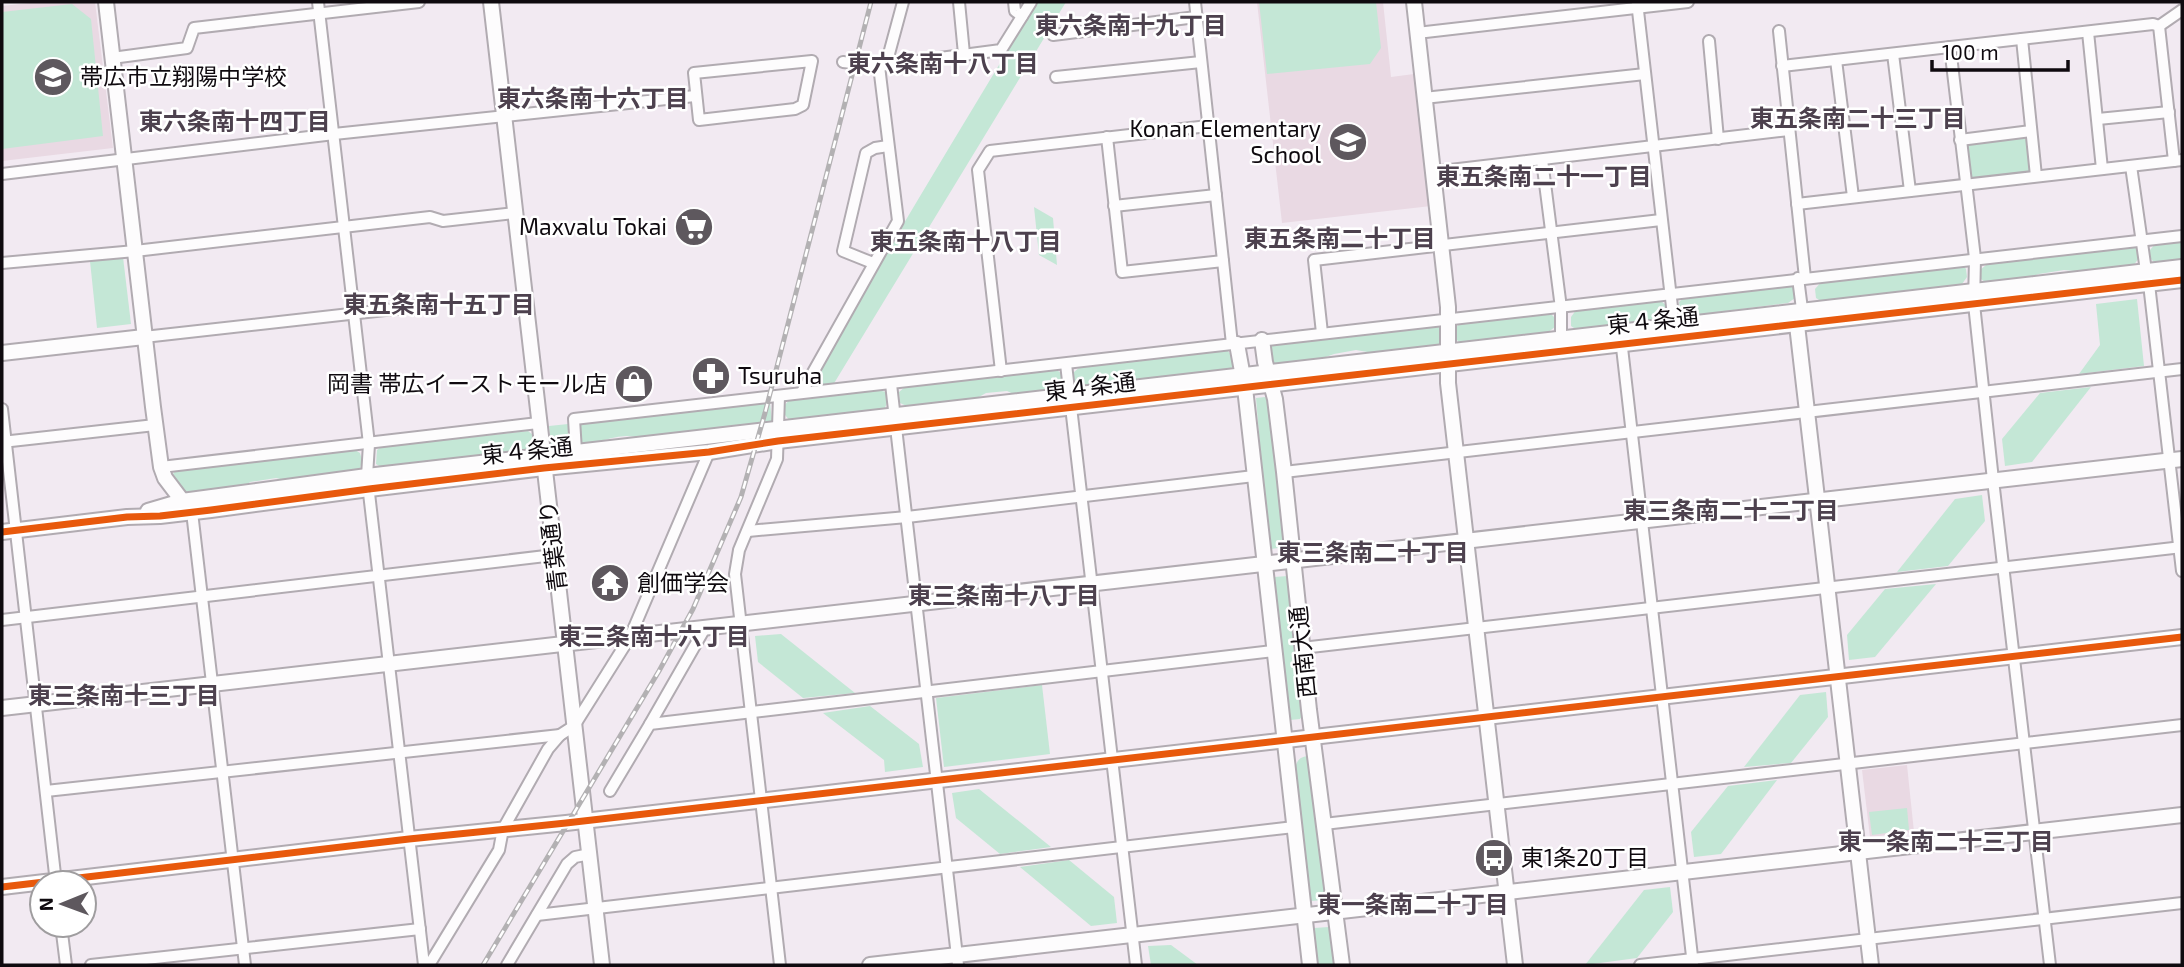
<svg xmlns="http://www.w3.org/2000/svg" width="2184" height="967" font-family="'Exo 2','Noto Sans JP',sans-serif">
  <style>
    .education { fill: #e9d9e3 }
    .green { fill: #c4e7d6 }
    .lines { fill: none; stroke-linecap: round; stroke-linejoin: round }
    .minor-casing { stroke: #b1abb1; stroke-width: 14 }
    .tertiary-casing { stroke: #b1abb1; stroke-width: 18 }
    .minor { stroke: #fdfcfd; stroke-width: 10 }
    .tertiary { stroke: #fdfcfd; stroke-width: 14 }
    .rail-casing { stroke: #b3b1b3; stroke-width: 5 }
    .rail { stroke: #fff; stroke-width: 2.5; stroke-dasharray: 8; stroke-linecap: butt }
    .cycleway-casing { stroke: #fff; stroke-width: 11 }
    .cycleway { stroke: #e8590c; stroke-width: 7 }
    .labels { text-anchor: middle; stroke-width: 5; stroke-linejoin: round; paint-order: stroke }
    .poi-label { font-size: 23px; fill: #0f0a0f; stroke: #fff; text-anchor: start }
    .street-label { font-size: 23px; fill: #0f0a0f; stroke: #fff }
    .neighbourhood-label { font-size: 24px; font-weight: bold; fill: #4d414e; stroke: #fff }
  </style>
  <rect width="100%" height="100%" fill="#f2eaf2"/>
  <!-- education -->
  <g class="education">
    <path d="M 38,2 L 95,2 L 113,148 L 2,161 L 2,6 Z"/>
    <path d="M 1257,2 L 1383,2 L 1391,77 L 1414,74 L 1431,206 L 1282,223 Z"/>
    <path d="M 1907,765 L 1914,832 L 1870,837 L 1862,770 Z"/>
  </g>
  <!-- green -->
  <g class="green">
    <path d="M 1037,2 L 1066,2 L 833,385 L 815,385 L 813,378 C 886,251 962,127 1037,2 Z"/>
    <path d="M 1259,2 L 1376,2 L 1381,48 L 1370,64 L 1267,74 Z"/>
    <path d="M 72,4 L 91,19 L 103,136 L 2,149 L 2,12 Z"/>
    <path d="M 2022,137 L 2029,142 L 2032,171 L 1969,179 L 1966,144 Z"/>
    <path d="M 1034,207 L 1053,218 L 1057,265 L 1039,255 Z"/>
    <path d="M 2182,240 L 2182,261 L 2156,264 L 2150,258 L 2150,250 L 2156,243 Z"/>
    <path d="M 2131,246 L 2138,249 L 2139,258 L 2133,266 L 2086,272 L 2064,270 L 2039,274 L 2020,280 L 1988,284 L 1981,279 L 1980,270 L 1991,261 Z"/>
    <path d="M 123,257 L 131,324 L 97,328 L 90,261 Z"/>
    <path d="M 1963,265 L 1966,269 L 1967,277 L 1962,284 L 1824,303 L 1816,298 L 1815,289 L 1822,281 Z"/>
    <path d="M 1790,285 L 1794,289 L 1795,298 L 1788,303 L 1687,316 L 1681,313 L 1679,302 L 1686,296 Z"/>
    <path d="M 2137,299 L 2144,366 L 2079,374 L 2100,345 L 2096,304 Z"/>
    <path d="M 1661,301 L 1667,306 L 1669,315 L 1662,321 L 1577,330 L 1571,326 L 1571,317 L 1576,310 Z"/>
    <path d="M 1550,313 L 1556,319 L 1556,326 L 1546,334 L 1460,343 L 1456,339 L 1455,328 L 1463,321 Z"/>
    <path d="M 1443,326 L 1443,343 L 1438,346 L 1373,353 L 1356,350 L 1334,354 L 1315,361 L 1274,366 L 1269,364 L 1267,348 L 1271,345 Z"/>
    <path d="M 1226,349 C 1232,355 1235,361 1231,369 L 1081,388 L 1073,382 L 1073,373 L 1081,366 Z"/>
    <path d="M 1057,370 L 1063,375 L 1063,386 L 1059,390 L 1018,396 L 1007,391 L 986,393 L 970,402 L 911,408 L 900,403 L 899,392 L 905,387 Z"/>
    <path d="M 2091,387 L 2032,462 L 2005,466 L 2002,439 L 2040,393 Z"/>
    <path d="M 878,390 L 886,392 L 887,403 L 884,410 L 790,421 L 785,415 L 784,406 L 790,399 Z"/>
    <path d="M 1265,397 L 1272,410 L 1285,547 L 1271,549 L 1268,546 L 1256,398 Z"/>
    <path d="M 770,403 L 772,421 L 766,426 C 729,430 690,438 653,439 C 644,439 635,436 626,436 C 601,437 577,454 551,446 L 549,426 Z"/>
    <path d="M 528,431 L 533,435 L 534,445 L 531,449 L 384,469 L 376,464 L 377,450 L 381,447 Z"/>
    <path d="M 355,450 L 360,453 L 362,460 L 360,469 L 355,472 L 289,481 L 276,478 L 250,482 L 244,487 L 186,494 L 173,474 L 175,471 Z"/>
    <path d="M 1982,495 L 1985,521 L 1948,566 L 1897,572 L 1955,499 Z"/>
    <path d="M 1288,576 L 1292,578 L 1301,662 L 1299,693 L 1302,716 L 1300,719 L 1290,720 L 1286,717 L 1271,580 L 1274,577 Z"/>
    <path d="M 1936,584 L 1875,657 L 1849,660 L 1847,635 L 1885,589 Z"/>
    <path d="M 781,634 L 855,693 L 803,698 L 758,662 L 755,636 Z"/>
    <path d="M 1042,685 L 1050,754 L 944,767 L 936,698 Z"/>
    <path d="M 1826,692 L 1828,717 L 1791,763 L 1744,767 L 1800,695 Z"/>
    <path d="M 870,706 L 919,744 L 923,767 L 885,772 L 884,760 L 823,713 Z"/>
    <path d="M 1309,756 L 1327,895 L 1324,900 L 1311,901 L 1307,899 L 1295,769 C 1297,760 1299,757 1309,756 Z"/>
    <path d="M 1777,780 L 1721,854 L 1694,857 L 1691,832 L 1728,786 Z"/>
    <path d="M 979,789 L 1051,847 L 1000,854 L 956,818 L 952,793 Z"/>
    <path d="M 1907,808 L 1909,830 L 1872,835 L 1869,812 Z"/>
    <path d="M 1069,860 L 1114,897 L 1117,923 L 1091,926 L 1020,867 Z"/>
    <path d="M 1670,887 L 1673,912 L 1637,958 L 1585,965 L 1644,890 Z"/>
    <path d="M 1329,927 L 1332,929 L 1336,965 L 1315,965 L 1312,931 L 1314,928 Z"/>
    <path d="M 1171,945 L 1198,965 L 1151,965 L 1148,946 Z"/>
  </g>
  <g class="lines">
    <!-- minor casing -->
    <g class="minor-casing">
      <g id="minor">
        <path d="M 318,2 L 369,444 L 367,476 L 424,965"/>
        <path d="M 959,2 L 964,54"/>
        <path d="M 1014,2 L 1015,11 L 1022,16"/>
        <path d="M 1195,2 L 1232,344"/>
        <path d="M 1637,2 L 1675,333"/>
        <path d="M 2159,26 L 2182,10"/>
        <path d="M 1779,31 L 1805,278"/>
        <path d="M 2088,32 L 2102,169"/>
        <path d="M 1417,33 L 1688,2"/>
        <path d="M 1053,35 L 1196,17"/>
        <path d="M 2022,39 L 2036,176"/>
        <path d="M 1709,41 L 1718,139"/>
        <path d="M 1950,47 L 1975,258 L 1974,304 L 1993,480 L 2050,965"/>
        <path d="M 1893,54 L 1910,191"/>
        <path d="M 112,58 L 187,48 L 194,28 L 419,2"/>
        <path d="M 1836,60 L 1853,197"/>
        <path d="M 812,61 L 803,105 L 795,109 L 699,120 L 694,73 Z"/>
        <path d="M 843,62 L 879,66 L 1001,50 L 1031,2"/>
        <path d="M 886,65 L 903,2"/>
        <path d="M 1782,66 L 2153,24 L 2159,26 L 2174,161"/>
        <path d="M 1056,77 L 1201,62"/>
        <path d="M 1424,98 L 1645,74"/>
        <path d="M 2098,119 L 2169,112"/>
        <path d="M 1107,137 L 1122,272 L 1223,261"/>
        <path d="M 1960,140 L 2031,131"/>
        <path d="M 1542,160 L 1561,308 L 1561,338"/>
        <path d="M 2131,166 L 2146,271 L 2149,284 L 2182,571"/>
        <path d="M 1433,172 L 1789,130"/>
        <path d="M 2,174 L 334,134 L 695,96"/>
        <path d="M 1797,204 L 2182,160"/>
        <path d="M 1114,206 L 1216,195"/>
        <path d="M 2,263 L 135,251 L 430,217 L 443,221 L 515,213"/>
        <path d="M 873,263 L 843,251 L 866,153 L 875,148 L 888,146"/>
        <path d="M 1798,278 L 1803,317"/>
        <path d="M 1322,333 L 1314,260 L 1661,220"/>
        <path d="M 144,337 L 430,305"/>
        <path d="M 1621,339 L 1693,965"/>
        <path d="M 1066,364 L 1136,965"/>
        <path d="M 1001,371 L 978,170 L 990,151 L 1208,126"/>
        <path d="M 891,384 L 958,965"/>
        <path d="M 802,392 L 898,221 L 879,66"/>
        <path d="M 779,396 L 777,459 L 739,550 L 735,574 L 780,965"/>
        <path d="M 2,409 L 56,883"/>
        <path d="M 2,442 L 155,425"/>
        <path d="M 576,451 L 574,419 L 2182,236"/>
        <path d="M 161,467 L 538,423"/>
        <path d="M 1284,472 L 2182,369"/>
        <path d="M 192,512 L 245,965"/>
        <path d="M 748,531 L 907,517 L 1254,476"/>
        <path d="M 2,620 L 554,555"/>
        <path d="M 1302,648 L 2182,547"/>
        <path d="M 650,724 L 705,628"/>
        <path d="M 46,791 L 560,735"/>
        <path d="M 610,791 L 650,724 L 1273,651"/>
        <path d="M 1324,824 L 2182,725"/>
        <path d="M 537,915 L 1294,827"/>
        <path d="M 61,925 L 66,965"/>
        <path d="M 91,965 L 420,929"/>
        <path d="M 429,965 L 499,850 L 503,829 L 548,749 L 560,735 L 574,726 L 630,637 L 709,452"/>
        <path d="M 507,965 L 567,864 L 575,857 L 590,854"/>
        <path d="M 1640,965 L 2182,903"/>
      </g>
    </g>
    <!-- tertiary casing -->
    <g class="tertiary-casing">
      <g id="tertiary">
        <path d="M 106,2 L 153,407 L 161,467 L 165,478 L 187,507"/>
        <path d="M 491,2 L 602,965"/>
        <path d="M 1414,2 L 1448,307 L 1448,383 L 1515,965"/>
        <path d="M 1797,325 L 1871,965"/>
        <path d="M 1262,340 L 1265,362 L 1275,399 L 1284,472 L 1309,710 L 1342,965"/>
        <path d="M 1237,344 L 1245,388 L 1310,965"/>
        <path d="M 2,353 L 144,337"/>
        <path d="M 148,511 L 182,501 L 367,476 L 2182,267"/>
        <path d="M 2,532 L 127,517 L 160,516 L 211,510 L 369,489 L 544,468 L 709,452 L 778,441 L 2182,280"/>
        <path d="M 2,708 L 2182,459"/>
        <path d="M 2,887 L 409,839 L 566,823 L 2182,637"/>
        <path d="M 870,965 L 2182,815"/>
      </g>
    </g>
    <!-- minor -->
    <use href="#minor" class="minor"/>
    <!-- tertiary -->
    <use href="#tertiary" class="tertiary"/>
    <!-- rail casing -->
    <g class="rail-casing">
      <path id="rail" d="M 483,965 L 659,671 L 693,609 L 741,497 L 765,413 L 871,2"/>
    </g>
    <!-- rail -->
    <use href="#rail" class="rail"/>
    <!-- cycleway casing -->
    <g class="cycleway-casing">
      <g id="cycleway">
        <path d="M 2,532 L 127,517 L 160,516 L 211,510 L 369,489 L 544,468 L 709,452 L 778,441 L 2182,280"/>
        <path d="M 2,887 L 409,839 L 566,823 L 2182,637"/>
      </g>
    </g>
    <!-- cycleway -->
    <use href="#cycleway" class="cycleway"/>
  </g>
  <!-- icons -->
  <defs>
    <g id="school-disc" transform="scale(2.0125)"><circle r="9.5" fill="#5e585e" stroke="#fff"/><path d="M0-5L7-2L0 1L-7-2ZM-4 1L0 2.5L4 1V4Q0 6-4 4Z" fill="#fff"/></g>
    <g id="supermarket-disc" transform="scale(2.0125)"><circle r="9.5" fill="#5e585e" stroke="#fff"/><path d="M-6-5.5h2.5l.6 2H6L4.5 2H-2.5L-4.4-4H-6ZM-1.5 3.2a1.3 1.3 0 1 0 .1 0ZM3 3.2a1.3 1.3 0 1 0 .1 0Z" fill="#fff"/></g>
    <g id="pharmacy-disc" transform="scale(2.0125)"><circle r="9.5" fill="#5e585e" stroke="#fff"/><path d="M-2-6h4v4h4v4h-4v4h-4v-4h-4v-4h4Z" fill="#fff"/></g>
    <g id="shop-disc" transform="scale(2.0125)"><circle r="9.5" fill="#5e585e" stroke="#fff"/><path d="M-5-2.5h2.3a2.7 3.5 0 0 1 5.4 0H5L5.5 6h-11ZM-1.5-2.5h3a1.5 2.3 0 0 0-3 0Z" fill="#fff"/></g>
    <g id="temple-disc" transform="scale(2.0125)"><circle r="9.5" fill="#5e585e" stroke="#fff"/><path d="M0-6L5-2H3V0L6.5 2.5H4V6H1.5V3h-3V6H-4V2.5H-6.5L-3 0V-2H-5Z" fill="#fff"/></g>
    <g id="bus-disc" transform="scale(2.0125)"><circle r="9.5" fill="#5e585e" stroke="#fff"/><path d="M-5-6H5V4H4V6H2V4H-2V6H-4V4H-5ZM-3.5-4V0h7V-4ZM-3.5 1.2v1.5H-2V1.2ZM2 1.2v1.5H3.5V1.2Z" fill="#fff"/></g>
  </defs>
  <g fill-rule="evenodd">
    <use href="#school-disc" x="53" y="77"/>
    <use href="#school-disc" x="1348" y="142"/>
    <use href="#supermarket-disc" x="694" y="227"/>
    <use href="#pharmacy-disc" x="711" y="376"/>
    <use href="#shop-disc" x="634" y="384"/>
    <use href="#temple-disc" x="610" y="583"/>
    <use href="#bus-disc" x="1494" y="858"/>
  </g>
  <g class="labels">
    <!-- poi labels -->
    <g class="poi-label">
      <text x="80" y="85">帯広市立翔陽中学校</text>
      <text x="1321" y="137" text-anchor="end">Konan Elementary<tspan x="1321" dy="26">School</tspan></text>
      <text x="667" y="235" text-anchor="end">Maxvalu Tokai</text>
      <text x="738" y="384">Tsuruha</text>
      <text x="607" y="392" text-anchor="end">岡書 帯広イーストモール店</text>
      <text x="637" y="591">創価学会</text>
      <text x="1521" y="866">東1条20丁目</text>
    </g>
    <!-- street labels -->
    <g class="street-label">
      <text transform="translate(1653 321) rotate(-6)" y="8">東４条通</text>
      <text transform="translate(1090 387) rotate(-7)" y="8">東４条通</text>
      <text transform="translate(527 451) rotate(-6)" y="8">東４条通</text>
      <text transform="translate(553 546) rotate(-97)" y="8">青葉通り</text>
      <text transform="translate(1303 652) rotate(-96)" y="8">西南大通</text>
    </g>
    <!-- neighbourhood labels -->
    <g class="neighbourhood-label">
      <text x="1131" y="34">東六条南十九丁目</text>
      <text x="943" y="72">東六条南十八丁目</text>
      <text x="593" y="107">東六条南十六丁目</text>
      <text x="1858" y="127">東五条南二十三丁目</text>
      <text x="235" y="130">東六条南十四丁目</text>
      <text x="1544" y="185">東五条南二十一丁目</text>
      <text x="1340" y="247">東五条南二十丁目</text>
      <text x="966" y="250">東五条南十八丁目</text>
      <text x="439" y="313">東五条南十五丁目</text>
      <text x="1731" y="519">東三条南二十二丁目</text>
      <text x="1373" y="561">東三条南二十丁目</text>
      <text x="1004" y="604">東三条南十八丁目</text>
      <text x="654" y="645">東三条南十六丁目</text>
      <text x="124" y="704">東三条南十三丁目</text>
      <text x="1946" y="850">東一条南二十三丁目</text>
      <text x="1413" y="913">東一条南二十丁目</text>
    </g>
  </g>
  <!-- border -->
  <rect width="2184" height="967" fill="none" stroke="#0f0a0f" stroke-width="7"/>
  <!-- north arrow -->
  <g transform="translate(63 904) rotate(269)"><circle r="33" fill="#ffffff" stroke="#9f9d9f" stroke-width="2"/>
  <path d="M0-5L12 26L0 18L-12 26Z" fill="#5e585e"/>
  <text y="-10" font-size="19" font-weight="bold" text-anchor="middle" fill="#0f0a0f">N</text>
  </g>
  <!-- scale -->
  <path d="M1932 60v10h136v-10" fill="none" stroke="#0f0a0f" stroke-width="3.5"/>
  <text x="1942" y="60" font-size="21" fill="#0f0a0f" stroke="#ffffff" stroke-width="5" paint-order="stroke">100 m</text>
</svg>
